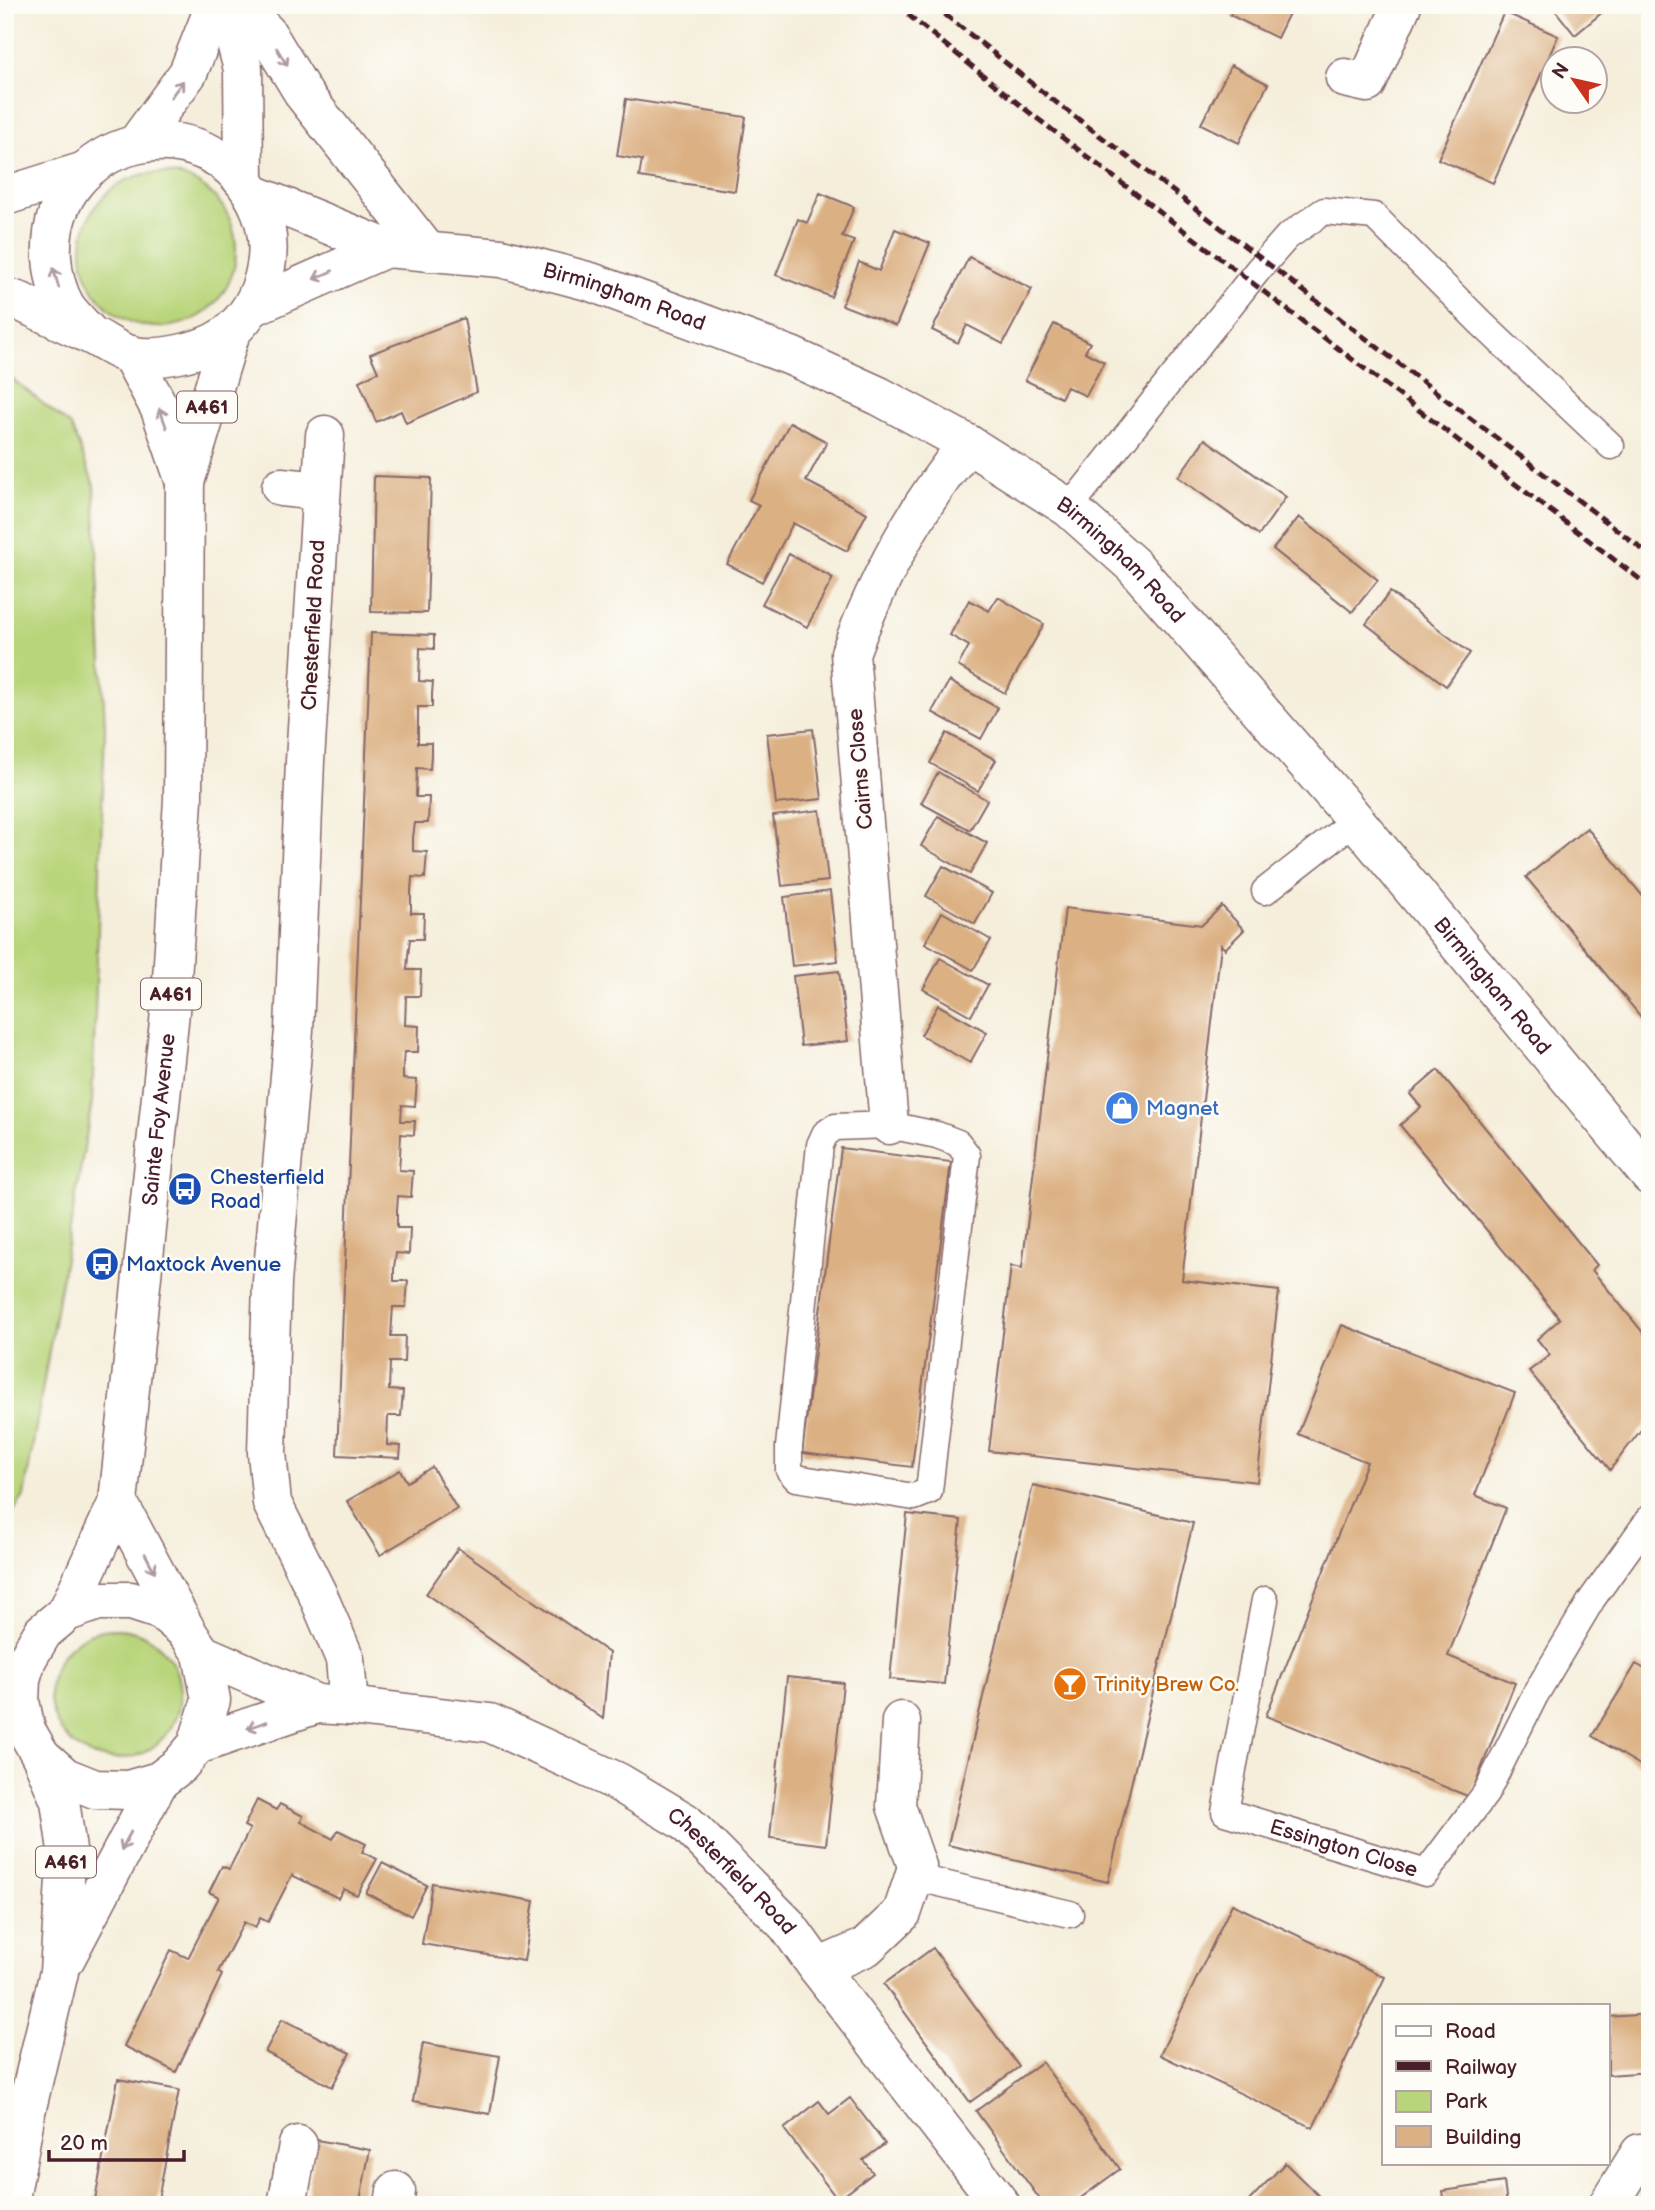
<svg xmlns="http://www.w3.org/2000/svg" width="1655" height="2210" font-family="'Balsamiq Sans',sans-serif">
  <style>
    .green { fill: #b9d57b; stroke: #827a53; stroke-width: 2 }
    .building { fill: #dbb083 }
    .lines { fill: none; stroke-linecap: round; stroke-linejoin: round }
    .lane-casing { stroke: #866769; stroke-width: 29 }
    .street-casing { stroke: #866769; stroke-width: 41 }
    .secondary-casing { stroke: #866769; stroke-width: 41 }
    .highway-casing { stroke: #866769; stroke-width: 41 }
    .lane { stroke: #fff; stroke-width: 26 }
    .street { stroke: #fff; stroke-width: 38 }
    .secondary { stroke: #fff; stroke-width: 38 }
    .highway { stroke: #fff; stroke-width: 38 }
    .rail { stroke: #4a1f2b; stroke-width: 5; stroke-dasharray: 10 5; stroke-linecap: butt }
    .oneway { stroke: #ae9aa0 }
    .labels { text-anchor: middle; stroke-width: 5; stroke-linejoin: round; paint-order: stroke }
    .shield { fill: #fdfcf7; stroke: #806168; stroke-width: 2 }
    .shield-label { font-size: 19px; font-weight: bold; fill: #4a1f2b }
    .street-label { font-size: 21px; fill: #4a1f2b; stroke: #fdfcf7 }
    .shop-label { font-size: 21px; fill: #366cbe; stroke: #fdfcf7; text-anchor: start }
    .transit-label { font-size: 21px; fill: #164399; stroke: #fdfcf7; text-anchor: start }
    .food-label { font-size: 21px; fill: #c56008; stroke: #fdfcf7; text-anchor: start }
  </style>
  <rect width="100%" height="100%" fill="#fdfcf7"/>
  <filter id="ink" filterUnits="userSpaceOnUse"><feTurbulence type="fractalNoise" baseFrequency=".0143" numOctaves="2"/><feDisplacementMap in="SourceGraphic" scale="14" xChannelSelector="R" yChannelSelector="G"/><feConvolveMatrix kernelMatrix="1 2 1 2 8 2 1 2 1" color-interpolation-filters="sRGB"/></filter>
  <filter id="wash" filterUnits="userSpaceOnUse"><feTurbulence type="fractalNoise" baseFrequency=".00686" numOctaves="4" result="noise"/><feDisplacementMap in="SourceGraphic" scale="28" xChannelSelector="R" yChannelSelector="G"/><feGaussianBlur stdDeviation="1.57" result="paint"/><feColorMatrix in="noise" values="0 0 0 0 0 0 0 0 0 0 0 0 0 0 0 0 0 1.4 0 .05"/><feComposite in="paint" operator="in"/></filter>
  <g filter="url(#wash)">
    <rect width="100%" height="100%" fill="#f5eedb"/>
    <!-- green -->
    <g class="green">
      <circle cx="159" cy="250" r="77"/>
      <path d="M 5,373 L 71,426 L 94,485 L 105,727 L 92,1102 L 24,1496 L 5,1523 Z"/>
      <circle cx="115" cy="1694" r="65"/>
    </g>
    <g id="blocks">
      <!-- building -->
      <g class="building">
        <path d="M 1235,5 L 1293,5 L 1277,38 L 1230,15 Z"/>
        <path d="M 1551,5 L 1611,5 L 1575,35 Z"/>
        <path d="M 1504,12 L 1558,36 L 1493,183 L 1438,159 Z"/>
        <path d="M 1231,65 L 1268,84 L 1239,143 L 1201,124 Z"/>
        <path d="M 626,99 L 746,117 L 735,191 L 639,177 L 642,160 L 617,156 Z"/>
        <path d="M 820,193 L 854,207 L 842,237 L 854,241 L 831,297 L 776,275 L 798,219 L 807,223 Z"/>
        <path d="M 895,229 L 930,243 L 896,326 L 842,305 L 859,262 L 879,271 Z"/>
        <path d="M 969,257 L 1032,289 L 1003,344 L 967,325 L 958,343 L 932,330 Z"/>
        <path d="M 464,318 L 477,392 L 406,423 L 401,411 L 376,422 L 359,381 L 378,372 L 370,354 Z"/>
        <path d="M 1054,324 L 1090,343 L 1085,352 L 1104,362 L 1086,396 L 1067,387 L 1061,398 L 1025,380 Z"/>
        <path d="M 790,422 L 827,442 L 806,481 L 867,513 L 847,551 L 793,523 L 762,582 L 727,564 L 759,505 L 749,500 Z"/>
        <path d="M 1205,439 L 1286,497 L 1259,535 L 1178,477 Z"/>
        <path d="M 374,476 L 431,478 L 427,613 L 371,612 Z"/>
        <path d="M 1299,517 L 1378,580 L 1352,612 L 1273,549 Z"/>
        <path d="M 789,554 L 833,578 L 807,627 L 762,604 Z"/>
        <path d="M 1390,592 L 1470,653 L 1446,686 L 1366,624 Z"/>
        <path d="M 998,597 L 1044,624 L 1005,693 L 958,666 L 969,646 L 950,635 L 969,600 L 989,611 Z"/>
        <path d="M 371,633 L 434,635 L 434,649 L 420,648 L 419,681 L 433,682 L 432,694 L 432,707 L 418,707 L 418,743 L 431,743 L 431,755 L 430,769 L 417,768 L 416,797 L 429,797 L 428,823 L 415,823 L 413,837 L 413,851 L 427,852 L 425,878 L 412,877 L 411,891 L 411,913 L 424,913 L 423,939 L 410,939 L 408,956 L 407,970 L 421,970 L 420,996 L 406,996 L 405,1025 L 419,1026 L 418,1052 L 404,1052 L 403,1065 L 403,1079 L 417,1080 L 415,1106 L 402,1105 L 401,1121 L 415,1121 L 414,1135 L 401,1134 L 400,1156 L 399,1170 L 413,1171 L 411,1197 L 398,1196 L 397,1210 L 397,1228 L 410,1228 L 409,1254 L 396,1253 L 394,1267 L 394,1281 L 408,1281 L 406,1307 L 393,1307 L 392,1321 L 391,1336 L 405,1336 L 404,1362 L 390,1362 L 389,1390 L 403,1391 L 401,1416 L 388,1416 L 387,1445 L 401,1446 L 400,1458 L 337,1455 Z"/>
        <path d="M 949,681 L 998,708 L 981,739 L 932,712 Z"/>
        <path d="M 813,729 L 822,799 L 776,804 L 767,734 Z"/>
        <path d="M 947,733 L 996,760 L 978,791 L 930,763 Z"/>
        <path d="M 938,772 L 987,800 L 970,830 L 921,803 Z"/>
        <path d="M 820,810 L 828,881 L 782,886 L 773,816 Z"/>
        <path d="M 938,816 L 987,843 L 970,874 L 921,846 Z"/>
        <path d="M 1587,828 L 1650,905 L 1650,1028 L 1526,877 Z"/>
        <path d="M 943,866 L 992,893 L 975,924 L 926,896 Z"/>
        <path d="M 830,891 L 838,961 L 792,966 L 784,897 Z"/>
        <path d="M 1222,906 L 1244,930 L 1225,949 L 1221,945 L 1182,1280 L 1279,1291 L 1257,1482 L 989,1451 L 1011,1266 L 1022,1268 L 1065,908 L 1202,925 Z"/>
        <path d="M 942,912 L 991,940 L 973,970 L 925,943 Z"/>
        <path d="M 940,958 L 988,985 L 971,1016 L 923,989 Z"/>
        <path d="M 839,971 L 848,1041 L 801,1046 L 793,976 Z"/>
        <path d="M 938,1005 L 987,1032 L 970,1063 L 921,1035 Z"/>
        <path d="M 1438,1070 L 1597,1265 L 1592,1270 L 1650,1341 L 1650,1418 L 1610,1470 L 1529,1371 L 1550,1355 L 1537,1339 L 1560,1319 L 1400,1125 L 1421,1107 L 1410,1094 Z"/>
        <path d="M 841,1148 L 951,1162 L 912,1467 L 802,1453 Z"/>
        <path d="M 1342,1325 L 1515,1393 L 1475,1495 L 1506,1508 L 1448,1656 L 1515,1683 L 1470,1797 L 1266,1716 L 1367,1462 L 1298,1434 Z"/>
        <path d="M 432,1467 L 457,1509 L 380,1555 L 347,1501 L 400,1470 L 407,1482 Z"/>
        <path d="M 1033,1485 L 1193,1523 L 1108,1882 L 948,1845 Z"/>
        <path d="M 907,1514 L 961,1520 L 944,1684 L 890,1679 Z"/>
        <path d="M 458,1548 L 609,1653 L 603,1719 L 426,1594 Z"/>
        <path d="M 1636,1664 L 1650,1672 L 1650,1771 L 1592,1736 Z"/>
        <path d="M 787,1677 L 843,1683 L 826,1845 L 770,1838 Z"/>
        <path d="M 257,1800 L 276,1810 L 280,1804 L 303,1816 L 301,1822 L 333,1839 L 338,1830 L 366,1844 L 362,1852 L 377,1859 L 357,1895 L 344,1889 L 338,1898 L 292,1875 L 268,1922 L 260,1918 L 255,1928 L 244,1922 L 218,1972 L 222,1975 L 176,2072 L 124,2046 L 171,1950 L 188,1958 L 219,1897 L 209,1892 L 222,1866 L 229,1869 L 250,1829 L 244,1826 Z"/>
        <path d="M 382,1863 L 427,1885 L 411,1916 L 366,1893 Z"/>
        <path d="M 432,1883 L 534,1901 L 524,1961 L 422,1944 Z"/>
        <path d="M 1232,1904 L 1385,1977 L 1313,2128 L 1160,2055 Z"/>
        <path d="M 933,1948 L 1019,2067 L 970,2102 L 884,1984 Z"/>
        <path d="M 1650,2014 L 1650,2072 L 1608,2075 L 1608,2017 Z"/>
        <path d="M 282,2019 L 350,2053 L 332,2087 L 265,2052 Z"/>
        <path d="M 423,2043 L 500,2056 L 490,2114 L 413,2101 Z"/>
        <path d="M 1042,2062 L 1120,2169 L 1071,2205 L 1044,2205 L 976,2111 Z"/>
        <path d="M 118,2079 L 179,2090 L 157,2205 L 94,2205 Z"/>
        <path d="M 850,2098 L 885,2144 L 863,2160 L 873,2173 L 838,2200 L 784,2129 L 819,2101 L 829,2114 Z"/>
        <path d="M 317,2140 L 370,2150 L 359,2205 L 306,2203 Z"/>
        <path d="M 1285,2163 L 1328,2205 L 1245,2205 Z"/>
        <path d="M 1504,2182 L 1507,2205 L 1445,2205 L 1443,2191 Z"/>
      </g>
    </g>
  </g>
  <g filter="url(#ink)">
    <use href="#blocks" fill-opacity="0" stroke="#866769" stroke-width="2"/>
    <g class="lines">
      <!-- lane casing -->
      <g class="lane-casing">
        <g id="lane">
          <path d="M 1069,508 L 1258,270 L 1287,237 L 1324,211 L 1374,216 L 1481,323 L 1611,446"/>
          <path d="M 1265,891 L 1356,820"/>
          <path d="M 889,1125 L 937,1135 L 958,1143 L 967,1155 L 929,1491 L 914,1497 L 796,1478 L 789,1470 L 789,1447 L 820,1145 L 825,1134 L 835,1127 Z"/>
          <path id="s1" d="M 1265,1600 L 1225,1812 L 1426,1873 L 1486,1793 L 1535,1695 L 1592,1599 L 1650,1518"/>
          <path d="M 914,1877 L 1070,1914"/>
        </g>
      </g>
      <!-- street casing -->
      <g class="street-casing">
        <g id="street">
          <path d="M 1345,78 L 1367,83 L 1402,5"/>
          <path d="M 325,435 L 305,761 L 294,1030 L 272,1282 L 267,1453 L 272,1503 L 317,1593 L 345,1659 L 349,1706"/>
          <path d="M 281,487 L 320,491"/>
          <path d="M 889,1125 L 850,653 C 878,579 917,505 968,444"/>
          <path id="s2" d="M 202,1654 L 317,1704 L 349,1706 L 490,1723 L 618,1782 L 685,1822 L 787,1925 L 818,1968 L 1001,2205"/>
          <path d="M 197,1745 L 317,1704"/>
          <path d="M 818,1968 L 866,1947 L 902,1913 L 914,1877 L 917,1866 L 896,1806 L 901,1721"/>
          <path d="M 1609,2203 L 1640,2153"/>
          <path d="M 287,2205 L 298,2145"/>
          <path d="M 394,2205 L 396,2191"/>
        </g>
      </g>
      <!-- secondary casing -->
      <g class="secondary-casing">
        <g id="secondary">
          <path d="M 226,5 L 243,69 L 244,181"/>
          <path d="M 239,5 L 266,32 L 305,96 L 428,252"/>
          <path d="M 136,144 L 188,73 L 215,5"/>
          <path id="s3" d="M 253,194 L 386,248 L 501,258 L 591,282 L 791,356 L 879,396 L 968,444 L 1069,508 L 1133,565 L 1342,804 L 1650,1176"/>
          <path d="M 252,307 L 386,248"/>
        </g>
      </g>
      <!-- highway casing -->
      <g class="highway-casing">
        <g id="highway">
          <path d="M 5,196 L 85,171"/>
          <path d="M 5,297 L 21,302 C 45,314 70,325 93,336 C 105,342 118,352 131,355 C 146,359 164,357 179,354 C 197,350 217,344 231,331 C 264,302 277,251 260,210 C 213,96 46,134 52,257 C 53,273 57,292 66,307 C 73,317 83,326 91,335"/>
          <path d="M 131,355 L 160,409 L 185,482"/>
          <path id="s4" d="M 67,1612 L 118,1502 L 170,1012 L 183,799 L 185,482 L 231,332"/>
          <path d="M 41,1756 L 65,1777 L 95,1789 L 128,1790 L 159,1781 L 180,1765 L 197,1745 L 211,1700 L 202,1654 L 187,1632 L 118,1502"/>
          <path d="M 66,1958 L 159,1781"/>
          <path d="M 9,2205 L 26,2112 L 59,1972 L 67,1850 L 60,1801 L 41,1756 L 26,1730 L 20,1701 L 21,1679 L 27,1659 L 43,1632 L 67,1612 L 98,1601 L 131,1601 L 162,1611 L 187,1632"/>
        </g>
      </g>
      <!-- lane -->
      <use href="#lane" class="lane"/>
      <!-- street -->
      <use href="#street" class="street"/>
      <!-- secondary -->
      <use href="#secondary" class="secondary"/>
      <!-- highway -->
      <use href="#highway" class="highway"/>
      <!-- rail -->
      <g class="rail">
        <path d="M 896,5 L 1025,109 L 1650,587"/>
        <path d="M 933,5 L 1040,90 L 1650,555"/>
      </g>
    </g>
    <!-- one-way arrows -->
    <defs><path id="oneway-shaft" d="M-6 0H5M1.5-3L5.5 0L1.5 3" fill="none" stroke-width="1.6" stroke-linecap="round" stroke-linejoin="round" transform="scale(1.75)"/></defs>
    <g class="oneway">
      <use href="#oneway-shaft" transform="translate(282 57) rotate(59)"/>
      <use href="#oneway-shaft" transform="translate(177 89) rotate(-53)"/>
      <use href="#oneway-shaft" transform="translate(323 275) rotate(156)"/>
      <use href="#oneway-shaft" transform="translate(56 278) rotate(-106)"/>
      <use href="#oneway-shaft" transform="translate(163 418) rotate(-110)"/>
      <use href="#oneway-shaft" transform="translate(150 1563) rotate(62)"/>
      <use href="#oneway-shaft" transform="translate(257 1725) rotate(161)"/>
      <use href="#oneway-shaft" transform="translate(126 1841) rotate(118)"/>
    </g>
  </g>
  <!-- icons -->
  <defs>
    <g id="shop-disc" transform="scale(1.75)"><circle r="9.5" fill="#3f7fe0" stroke="#fdfcf7"/><path d="M-5-2.5h2.3a2.7 3.5 0 0 1 5.4 0H5L5.5 6h-11ZM-1.5-2.5h3a1.5 2.3 0 0 0-3 0Z" fill="#fff"/></g>
    <g id="bus-disc" transform="scale(1.75)"><circle r="9.5" fill="#1a4fb4" stroke="#fdfcf7"/><path d="M-5-6H5V4H4V6H2V4H-2V6H-4V4H-5ZM-3.5-4V0h7V-4ZM-3.5 1.2v1.5H-2V1.2ZM2 1.2v1.5H3.5V1.2Z" fill="#fff"/></g>
    <g id="bar-disc" transform="scale(1.75)"><circle r="9.5" fill="#e8710a" stroke="#fdfcf7"/><path d="M-6-5H6L.8 .8V4.5H3.5V6h-7V4.5H-.8V.8Z" fill="#fff"/></g>
  </defs>
  <g fill-rule="evenodd">
    <use href="#shop-disc" x="1122" y="1108"/>
    <use href="#bus-disc" x="185" y="1189"/>
    <use href="#bus-disc" x="102" y="1264"/>
    <use href="#bar-disc" x="1070" y="1684"/>
  </g>
  <g class="labels">
    <!-- shield labels -->
    <g class="shield">
      <rect x="177" y="391.5" width="60" height="31" rx="5"/>
      <rect x="141" y="978.5" width="60" height="31" rx="5"/>
      <rect x="36" y="1846.5" width="60" height="31" rx="5"/>
    </g>
    <g class="shield-label">
      <text x="207" y="414">A461</text>
      <text x="171" y="1001">A461</text>
      <text x="66" y="1869">A461</text>
    </g>
    <!-- street labels -->
    <g class="street-label">
      <text dy="7" stroke="none"><textPath href="#s3" startOffset="388">Birmingham Road</textPath></text>
      <text dy="7" stroke="none"><textPath href="#s3" startOffset="956">Birmingham Road</textPath></text>
      <text transform="translate(313 625) rotate(-87)" y="7">Chesterfield Road</text>
      <text transform="translate(860 769) rotate(-95)" y="7">Cairns Close</text>
      <text dy="7" stroke="none"><textPath href="#s3" startOffset="1522">Birmingham Road</textPath></text>
      <text dy="7" stroke="none"><textPath href="#s4" startOffset="506">Sainte Foy Avenue</textPath></text>
      <text dy="7" stroke="none"><textPath href="#s1" startOffset="340">Essington Close</textPath></text>
      <text dy="7" stroke="none"><textPath href="#s2" startOffset="586">Chesterfield Road</textPath></text>
    </g>
    <!-- shop labels -->
    <g class="shop-label">
      <text x="1146" y="1115">Magnet</text>
    </g>
    <!-- transit labels -->
    <g class="transit-label">
      <text x="210" y="1184">Chesterfield<tspan x="210" dy="24">Road</tspan></text>
      <text x="126" y="1271">Maxtock Avenue</text>
    </g>
    <!-- food labels -->
    <g class="food-label">
      <text x="1094" y="1691">Trinity Brew Co.</text>
    </g>
  </g>
  <!-- margin -->
  <rect width="1655" height="2210" fill="none" stroke="#fdfcf7" stroke-width="28"/>
  <!-- legend -->
  <rect x="1382" y="2004" width="228" height="161" fill="#fdfcf7" stroke="#b5a4a5" stroke-width="2"/>
  <rect x="1396" y="2026" width="35" height="10" fill="#ffffff" stroke="#b5a4a5" stroke-width="2"/>
  <text x="1445" y="2038" font-size="21" fill="#4a1f2b">Road</text>
  <rect x="1396" y="2061" width="35" height="10" fill="#4a1f2b" stroke="#b5a4a5" stroke-width="2"/>
  <text x="1445" y="2074" font-size="21" fill="#4a1f2b">Railway</text>
  <rect x="1396" y="2091" width="35" height="21" fill="#b9d57b" stroke="#b5a4a5" stroke-width="2"/>
  <text x="1445" y="2108" font-size="21" fill="#4a1f2b">Park</text>
  <rect x="1396" y="2126" width="35" height="21" fill="#dbb083" stroke="#b5a4a5" stroke-width="2"/>
  <text x="1445" y="2144" font-size="21" fill="#4a1f2b">Building</text>
  <!-- north arrow -->
  <g transform="translate(1574 80) rotate(304)"><circle r="33" fill="#fdfcf7" stroke="#b5a4a5" stroke-width="2"/>
  <path d="M0-5L12 26L0 18L-12 26Z" fill="#c8321e"/>
  <text y="-10" font-size="19" font-weight="bold" text-anchor="middle" fill="#4a1f2b">N</text>
  </g>
  <!-- scale -->
  <path d="M49 2150v10h135v-10" fill="none" stroke="#4a1f2b" stroke-width="3.5"/>
  <text x="60" y="2150" font-size="21" fill="#4a1f2b" stroke="#fdfcf7" stroke-width="5" paint-order="stroke">20 m</text>
</svg>
